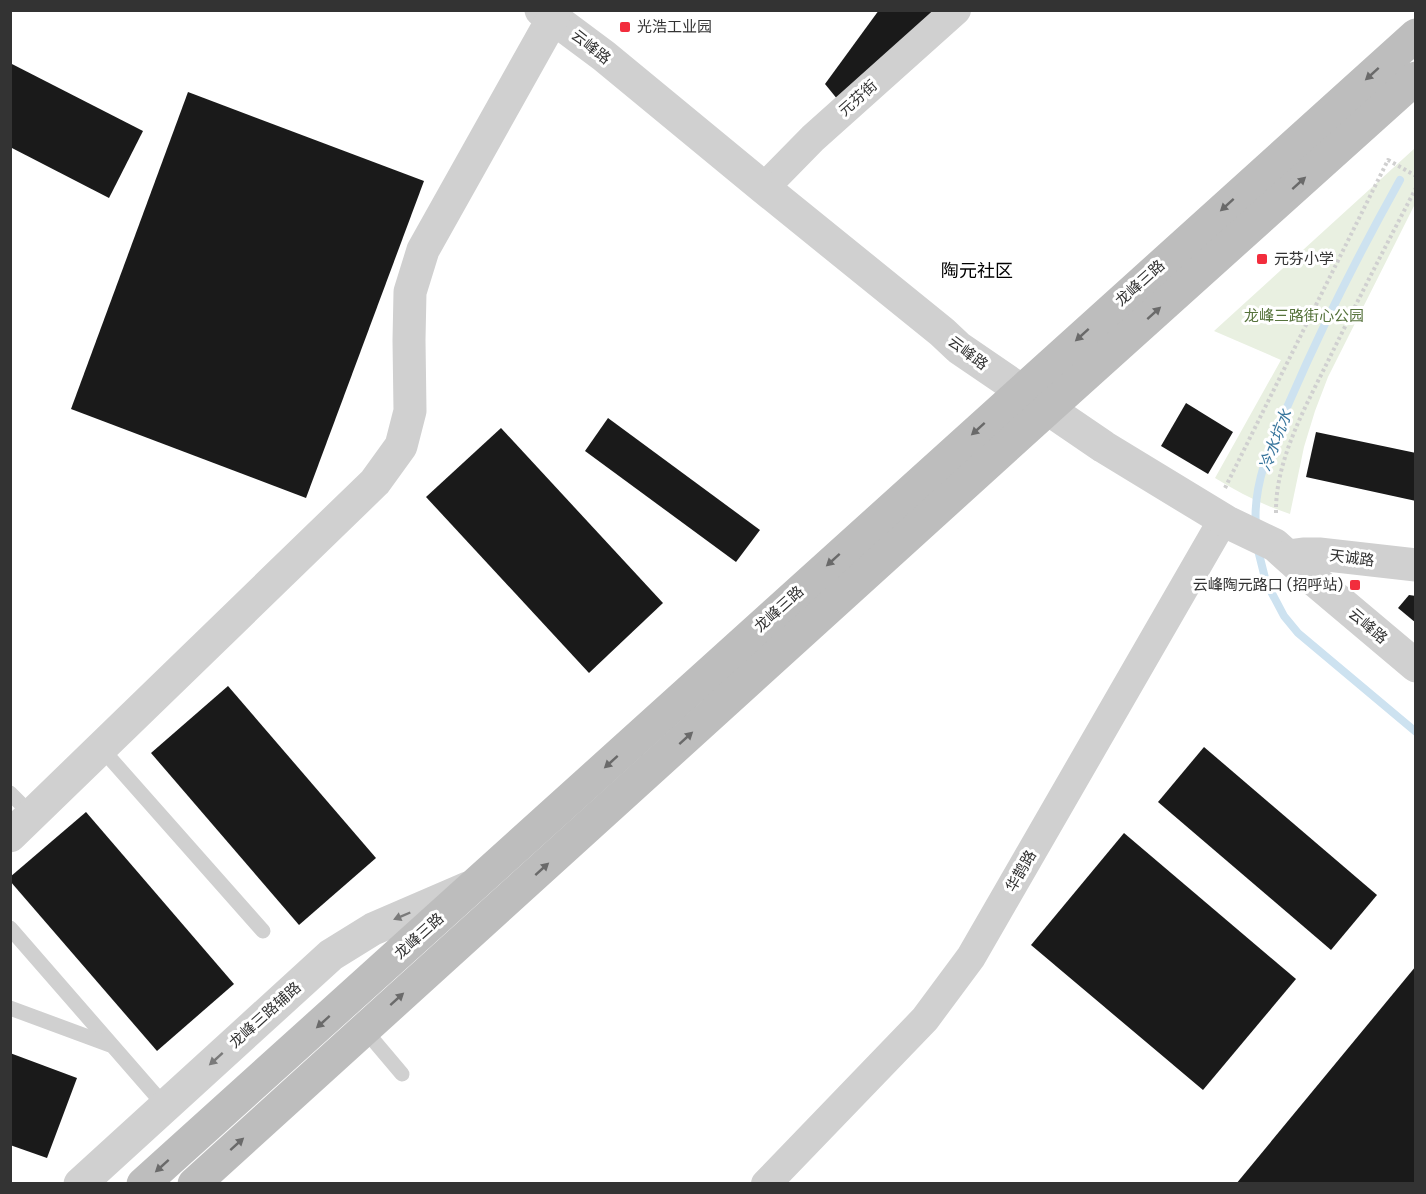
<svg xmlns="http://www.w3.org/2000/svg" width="1426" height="1194" font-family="'DM Sans','Noto Sans SC',sans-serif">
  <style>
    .green { fill: #e9f0e1 }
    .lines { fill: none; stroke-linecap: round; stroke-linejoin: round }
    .stream { stroke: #cde2f0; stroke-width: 8 }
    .building { fill: #1a1a1a }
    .path { stroke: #d0d0d0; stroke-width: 4; stroke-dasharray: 3 3; stroke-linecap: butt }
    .service { stroke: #d0d0d0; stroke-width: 15 }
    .minor { stroke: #d0d0d0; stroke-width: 30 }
    .tertiary { stroke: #d0d0d0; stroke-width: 33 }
    .secondary { stroke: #bdbdbd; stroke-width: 33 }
    .oneway { fill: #6a6a6a }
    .oneway2 { fill: #7a7a7a }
    .poi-dot { fill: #f22d3d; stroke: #fff; stroke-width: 2 }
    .labels { text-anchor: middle; stroke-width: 6; stroke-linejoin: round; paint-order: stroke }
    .poi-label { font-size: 15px; fill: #333; stroke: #fff; text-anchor: start }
    .street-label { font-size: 15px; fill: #333; stroke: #fff }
    .park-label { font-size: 15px; fill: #56733c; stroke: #fff }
    .water-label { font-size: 16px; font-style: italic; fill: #39769d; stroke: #fff }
    .quarter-label { font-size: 18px; fill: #000; stroke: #fff }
  </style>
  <rect width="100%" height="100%" fill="#fff"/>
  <!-- green -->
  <path class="green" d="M 1415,148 L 1415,204 L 1328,377 L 1315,411 L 1304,447 L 1290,514 C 1263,505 1239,493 1215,478 L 1281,360 L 1214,331 Z"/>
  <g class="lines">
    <!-- stream -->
    <g class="stream">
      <path d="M 1256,527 C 1252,481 1274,437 1292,396 C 1324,322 1361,250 1400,180"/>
      <path d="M 1257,546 L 1266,582 L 1284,616 L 1298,633 L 1416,732"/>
    </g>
  </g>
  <!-- building -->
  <g class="building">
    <path d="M 879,10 L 939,10 L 838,100 L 825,84 Z"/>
    <path d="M 10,63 L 143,131 L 109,198 L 10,147 Z"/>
    <path d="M 188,92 L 424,181 L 306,498 L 71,409 Z"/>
    <path d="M 1186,403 L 1233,432 L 1208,474 L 1161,446 Z"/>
    <path d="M 608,418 L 760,530 L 736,562 L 585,451 Z"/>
    <path d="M 501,428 L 663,603 L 589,673 L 426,497 Z"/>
    <path d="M 1316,432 L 1416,453 L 1416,501 L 1306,477 Z"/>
    <path d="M 1409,595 L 1416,596 L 1416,623 L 1398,608 Z"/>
    <path d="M 228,686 L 376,858 L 299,925 L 151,753 Z"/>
    <path d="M 1204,747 L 1377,895 L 1331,950 L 1158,802 Z"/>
    <path d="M 86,812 L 234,984 L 157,1051 L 10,881 L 10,877 Z"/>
    <path d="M 1124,833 L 1296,979 L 1203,1090 L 1031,945 Z"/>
    <path d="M 1416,966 L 1416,1184 L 1236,1184 Z"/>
    <path d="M 10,1053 L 77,1078 L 47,1158 L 10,1145 Z"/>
  </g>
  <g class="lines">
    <!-- path -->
    <g class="path">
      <path d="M 1225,488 L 1388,160 L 1416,176"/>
      <path d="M 1276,513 C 1275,460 1306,406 1329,359 C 1357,302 1386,245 1416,188"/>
    </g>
    <!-- service -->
    <g class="service">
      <path d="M 101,748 L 263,931"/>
      <path d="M 10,793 L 32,815"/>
      <path d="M 10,928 L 165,1106"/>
      <path d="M 10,1008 L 110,1045"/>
      <path d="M 364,1029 L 402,1074"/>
    </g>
    <!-- minor -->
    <g class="minor">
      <path d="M 764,188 L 813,138 L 956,10"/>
      <path d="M 766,1184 L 925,1019 L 971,957 L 1223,520"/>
    </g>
    <!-- tertiary -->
    <g class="tertiary">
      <path d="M 541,10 L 553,18 L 604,56 L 764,188 L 942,332 L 959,348 L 1104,447 L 1229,523 L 1275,545 L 1314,580 L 1416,666"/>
      <path d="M 1288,556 L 1303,554 L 1319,554 L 1416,565"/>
      <path d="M 10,836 L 375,482 L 401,446 L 410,411 L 409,340 L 410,292 L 423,250 L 553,18"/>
      <path d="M 80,1184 L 331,955 L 373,929 L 468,888"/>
    </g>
    <!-- secondary -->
    <g class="secondary">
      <path d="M 143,1184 C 568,802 991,417 1416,35"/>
      <path d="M 194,1184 L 1048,409 L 1416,78"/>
    </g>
  </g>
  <!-- one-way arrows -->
  <defs><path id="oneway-solid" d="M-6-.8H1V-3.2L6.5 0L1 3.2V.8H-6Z" transform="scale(1.5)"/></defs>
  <g class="oneway">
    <use href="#oneway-solid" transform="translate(1372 74) rotate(138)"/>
    <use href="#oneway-solid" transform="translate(1299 183) rotate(-42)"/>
    <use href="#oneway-solid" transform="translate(1227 205) rotate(138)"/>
    <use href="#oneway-solid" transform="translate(1154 313) rotate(-42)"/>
    <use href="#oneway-solid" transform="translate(1082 335) rotate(138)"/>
    <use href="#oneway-solid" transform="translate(978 429) rotate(138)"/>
    <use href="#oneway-solid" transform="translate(833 560) rotate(138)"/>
    <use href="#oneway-solid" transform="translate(686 738) rotate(-42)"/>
    <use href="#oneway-solid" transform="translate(611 762) rotate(138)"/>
    <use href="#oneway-solid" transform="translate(542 869) rotate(-42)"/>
    <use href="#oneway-solid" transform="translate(397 999) rotate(-42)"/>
    <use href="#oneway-solid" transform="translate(323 1022) rotate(138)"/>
    <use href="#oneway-solid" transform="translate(237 1144) rotate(-42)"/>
    <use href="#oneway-solid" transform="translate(162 1166) rotate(138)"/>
  </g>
  <g class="oneway2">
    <use href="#oneway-solid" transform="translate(402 916) rotate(157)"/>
    <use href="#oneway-solid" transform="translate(216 1059) rotate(138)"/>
  </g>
  <!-- markers -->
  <g class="poi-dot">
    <rect x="619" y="21" width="12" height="12" rx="3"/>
    <rect x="1256" y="253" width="12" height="12" rx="3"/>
    <rect x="1349" y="579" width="12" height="12" rx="3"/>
  </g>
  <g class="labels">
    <!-- poi labels -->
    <g class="poi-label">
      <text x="637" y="32">光浩工业园</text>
      <text x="1274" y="264">元芬小学</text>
      <text x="1343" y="590" text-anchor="end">云峰陶元路口 (招呼站)</text>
    </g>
    <!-- street labels -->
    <g class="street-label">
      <text transform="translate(591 47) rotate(38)" y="5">云峰路</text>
      <text transform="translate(858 98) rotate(-42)" y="5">元芬街</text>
      <text transform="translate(1140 283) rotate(-42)" y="5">龙峰三路</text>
      <text transform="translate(968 353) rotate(37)" y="5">云峰路</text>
      <text transform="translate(1352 558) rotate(7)" y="5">天诚路</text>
      <text transform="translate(779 609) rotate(-42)" y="5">龙峰三路</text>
      <text transform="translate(1368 626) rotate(40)" y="5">云峰路</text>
      <text transform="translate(1021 871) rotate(-60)" y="5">华鹊路</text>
      <text transform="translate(419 936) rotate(-42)" y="5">龙峰三路</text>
      <text transform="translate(265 1015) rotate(-42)" y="5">龙峰三路辅路</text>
    </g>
    <!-- park labels -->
    <g class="park-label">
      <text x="1304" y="321">龙峰三路街心公园</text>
    </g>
    <!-- water labels -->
    <g class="water-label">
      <text transform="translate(1275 440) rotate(-69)" y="6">冷水坑水</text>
    </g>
    <!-- quarter labels -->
    <g class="quarter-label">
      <text x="977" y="277">陶元社区</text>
    </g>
  </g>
  <!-- border -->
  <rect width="1426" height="1194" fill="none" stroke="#333333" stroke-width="24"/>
</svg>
